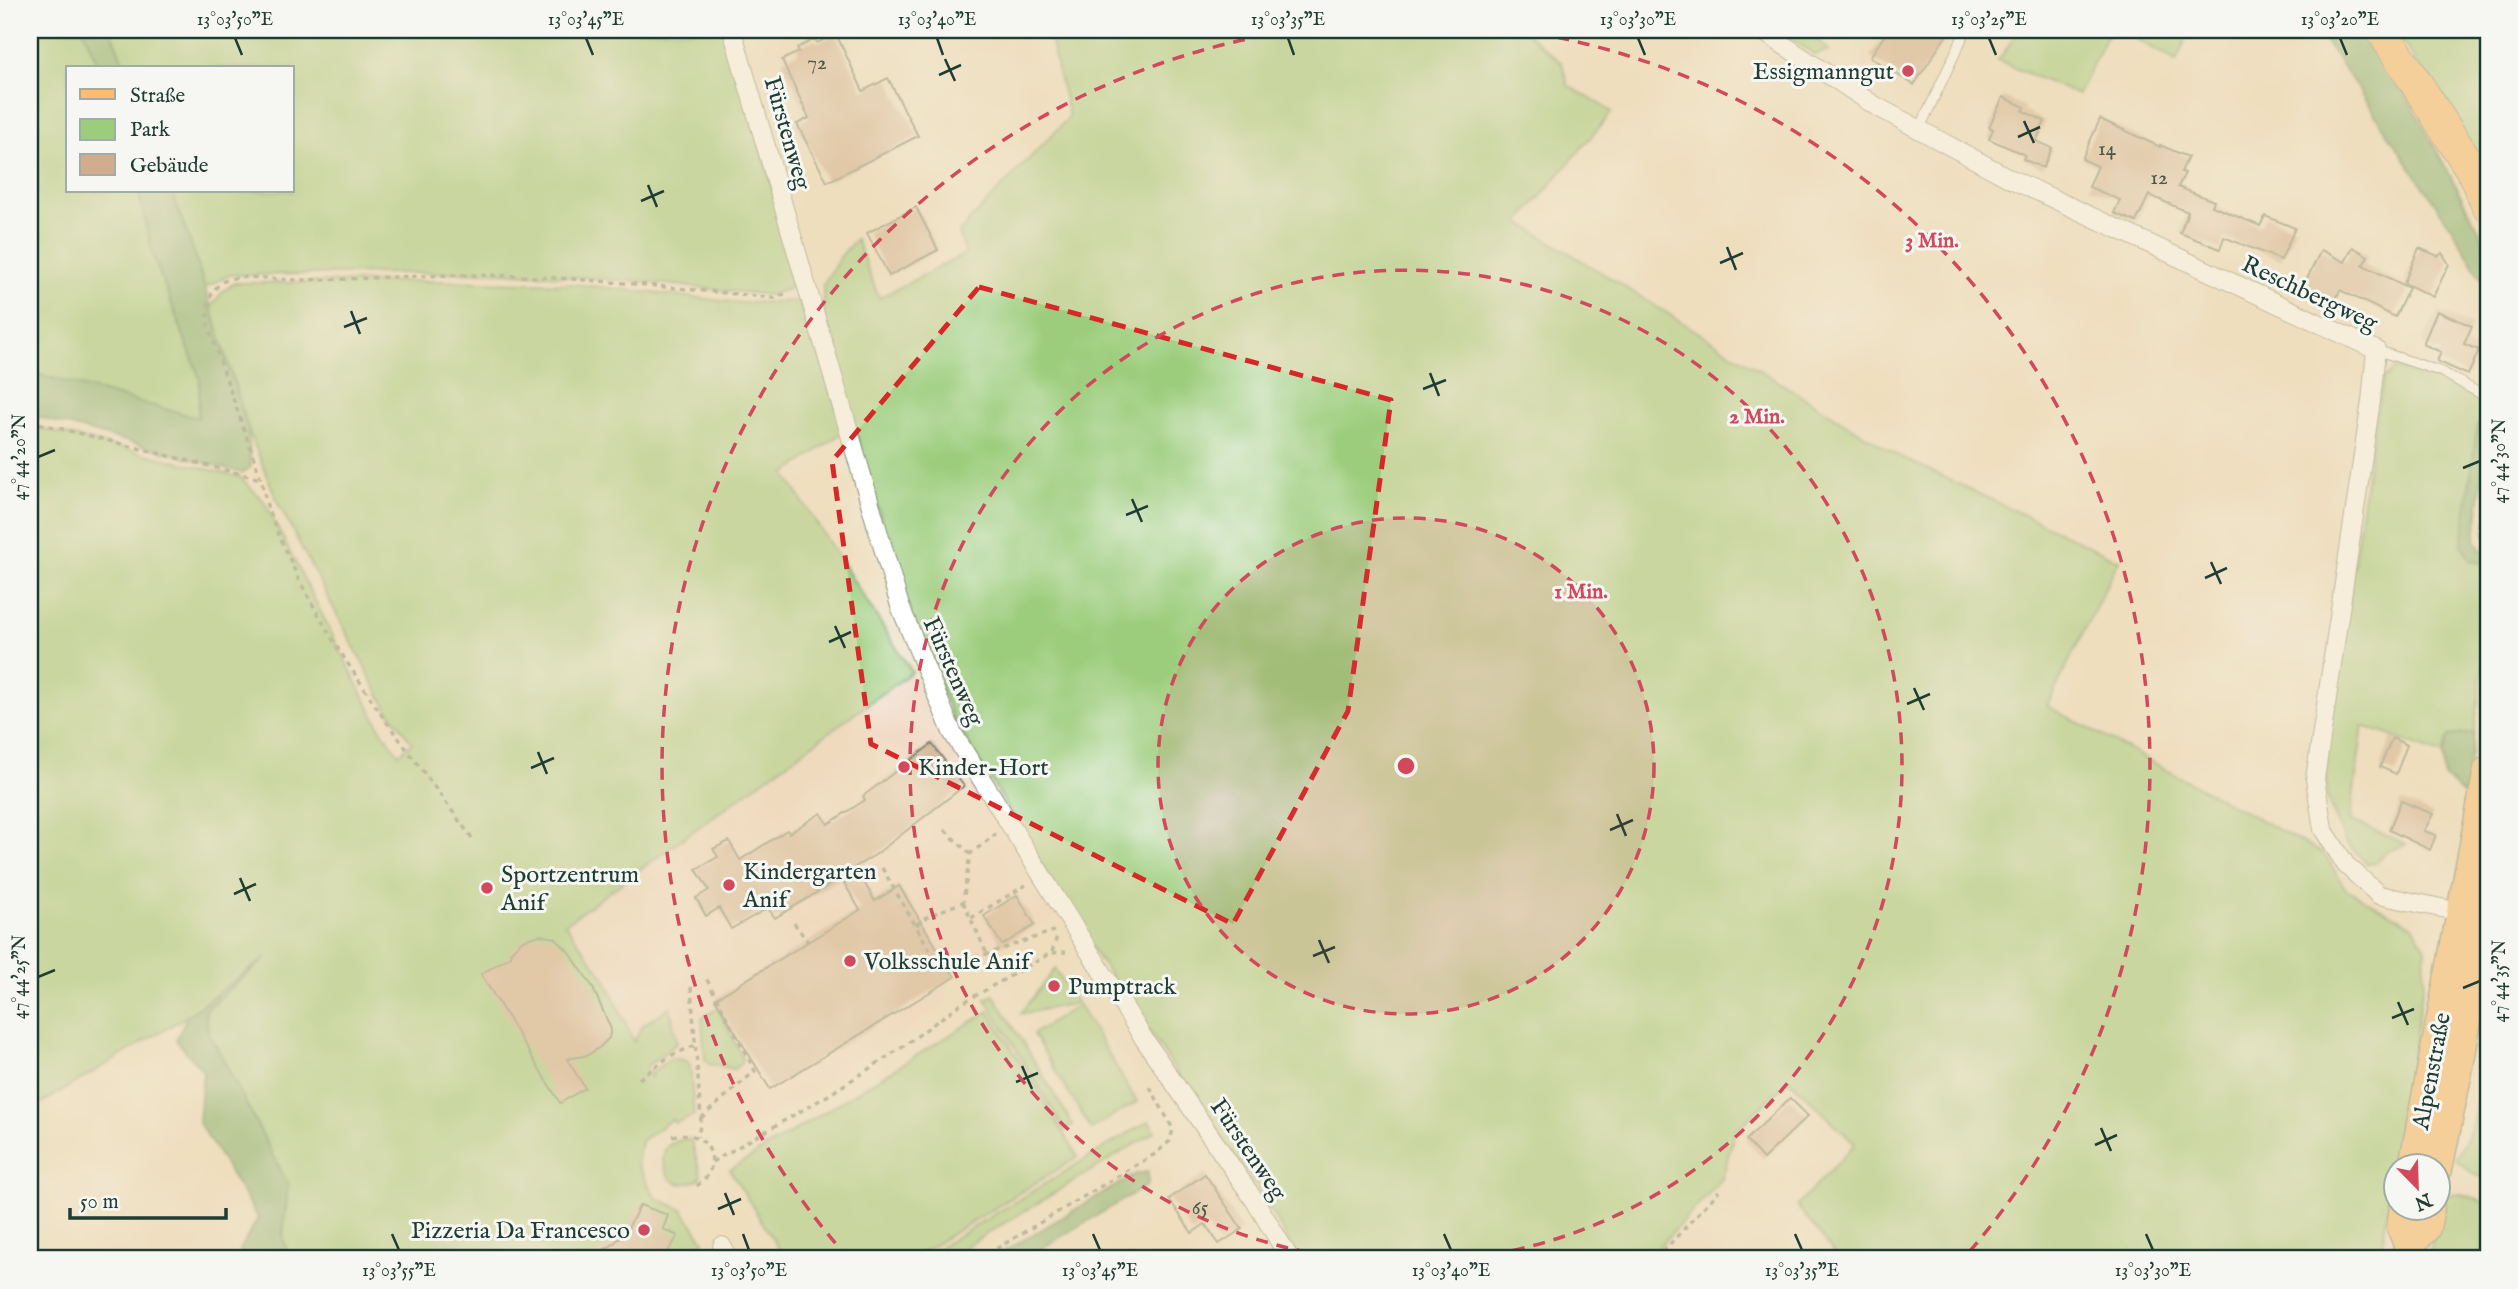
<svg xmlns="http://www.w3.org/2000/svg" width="2518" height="1289" font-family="'IM FELL English',serif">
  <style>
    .built { fill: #f1d5bd }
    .green { fill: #9ccd7c; stroke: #5e8558; stroke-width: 2 }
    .forest { fill: #7db06c; stroke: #4e7650; stroke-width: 2 }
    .building { fill: #d1ad8d }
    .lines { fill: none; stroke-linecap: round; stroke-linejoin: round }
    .service-casing { stroke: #868e78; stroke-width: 11 }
    .minor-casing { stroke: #868e78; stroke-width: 20 }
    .primary-casing { stroke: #868e78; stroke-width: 31 }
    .motorway-casing { stroke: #868e78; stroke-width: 34 }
    .path { stroke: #868e78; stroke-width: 3.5; stroke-dasharray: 5 5; stroke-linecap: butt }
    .service { stroke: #fff; stroke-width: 9 }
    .minor { stroke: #fff; stroke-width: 18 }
    .primary { stroke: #fdbc70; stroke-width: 28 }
    .motorway { stroke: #fdbc70; stroke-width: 32 }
    .marked { fill: none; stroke: #d62828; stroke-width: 5; stroke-dasharray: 14 9; stroke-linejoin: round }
    .ticks { fill: none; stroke: #1f3d34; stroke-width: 2.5 }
    .ring { fill: none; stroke: #d1495b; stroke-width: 3.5; stroke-dasharray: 12 9 }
    .poi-dot { fill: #d1495b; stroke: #f6f6f2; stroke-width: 2.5 }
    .labels { text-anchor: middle; stroke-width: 6; stroke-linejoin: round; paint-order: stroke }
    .number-label { font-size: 21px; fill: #4c594a }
    .poi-label { font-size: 24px; fill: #1f3d34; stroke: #f6f6f2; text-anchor: start }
    .street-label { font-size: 24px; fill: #1f3d34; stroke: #f6f6f2 }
    .centre { fill: #d1495b; stroke: #f6f6f2; stroke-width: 3.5 }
    .ring-label { font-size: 21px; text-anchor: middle; font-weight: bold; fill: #d1495b; stroke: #f6f6f2; stroke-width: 6; stroke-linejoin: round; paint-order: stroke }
    .neatline { fill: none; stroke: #1f3d34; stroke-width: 2.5 }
    .ticks-label { font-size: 18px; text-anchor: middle; fill: #1f3d34 }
  </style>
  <rect width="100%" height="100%" fill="#f6f6f2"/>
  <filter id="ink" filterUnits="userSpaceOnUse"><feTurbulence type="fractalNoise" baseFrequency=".0143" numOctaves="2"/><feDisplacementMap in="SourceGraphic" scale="14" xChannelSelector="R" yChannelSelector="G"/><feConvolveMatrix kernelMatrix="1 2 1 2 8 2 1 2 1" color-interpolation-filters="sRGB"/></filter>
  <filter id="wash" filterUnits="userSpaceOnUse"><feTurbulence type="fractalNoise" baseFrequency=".00686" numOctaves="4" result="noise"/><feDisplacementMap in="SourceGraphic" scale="28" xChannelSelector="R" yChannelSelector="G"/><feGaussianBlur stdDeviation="1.57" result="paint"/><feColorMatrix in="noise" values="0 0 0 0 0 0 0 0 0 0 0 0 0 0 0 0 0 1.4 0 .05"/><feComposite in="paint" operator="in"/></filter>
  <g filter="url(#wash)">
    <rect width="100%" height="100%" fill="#eedebd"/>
    <!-- built -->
    <path class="built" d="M 912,672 L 982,796 L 1056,916 L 948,982 L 947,1004 L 808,1095 L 727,1141 L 678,1114 L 651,1077 L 605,978 L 565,924 Z"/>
    <!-- green -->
    <g class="green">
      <path d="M 30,30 L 83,30 L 100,68 L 68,68 L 68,191 L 138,191 L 153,255 L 200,379 L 198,419 L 30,372 Z"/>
      <path d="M 111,30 L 727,30 L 797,273 L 789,289 L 768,295 L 636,281 L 498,272 L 229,275 L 205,288 L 171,191 L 292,191 L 292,68 L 125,68 Z"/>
      <path d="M 1048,30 L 1523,30 L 1562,63 L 1568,85 L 1612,112 L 1519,222 L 1899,456 L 2119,560 L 2047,706 L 2324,854 L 2346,889 L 2414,926 L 2425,948 L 2424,979 L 2380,1259 L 1839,1259 L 1797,1206 L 1855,1144 L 1790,1080 L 1735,1131 L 1722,1179 L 1648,1259 L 1299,1259 L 1259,1191 L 1099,959 L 952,716 L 902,592 L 824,323 L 823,285 L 840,257 L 856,239 L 879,298 L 965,254 L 959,232 L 1069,117 Z"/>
      <path d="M 1778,30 L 1807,30 L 1829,50 L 1815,55 Z"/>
      <path d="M 2019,30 L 2109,30 L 2078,95 L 1998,61 Z"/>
      <path d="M 2120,30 L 2190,30 L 2176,61 Z"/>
      <path d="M 2396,30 L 2488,30 L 2488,184 Z"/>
      <path d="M 438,281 L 575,284 L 741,303 L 799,301 L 811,317 L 843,432 L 785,474 L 912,672 L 565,924 L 605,978 L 634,1042 L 642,1026 L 670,1007 L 677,1043 L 646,1067 L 651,1077 L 653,1071 L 671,1058 L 687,1061 L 690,1065 L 694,1115 L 675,1123 L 672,1119 L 641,1141 L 637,1164 L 656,1198 L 683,1210 L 704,1241 L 676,1259 L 289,1259 L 283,1236 L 288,1184 L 208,1031 L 205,1011 L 257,965 L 187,1016 L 30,1110 L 30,426 L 240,477 L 264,501 L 380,728 L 399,754 L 412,743 L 386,707 L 279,505 L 248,429 L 211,307 L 223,291 L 234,283 Z"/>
      <path d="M 2395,369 C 2412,369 2468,389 2478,402 C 2481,406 2483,413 2485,417 L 2477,426 L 2470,560 L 2488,565 L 2488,627 L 2474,733 L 2449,736 L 2443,755 L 2363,726 L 2350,820 L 2406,844 L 2386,852 L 2375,863 L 2367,864 L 2345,841 L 2327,798 L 2326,750 L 2376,413 L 2384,378 Z"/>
      <path d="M 1055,969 L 1077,1003 L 1020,1014 Z"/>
      <path d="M 994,995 L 1073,1125 L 1065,1130 L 986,999 Z"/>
      <path d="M 1079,1005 L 1137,1102 L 1091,1129 L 1033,1034 Z"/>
      <path d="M 719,1008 L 742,1058 L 741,1063 L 734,1069 L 709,1064 L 705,1059 L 702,1018 Z"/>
      <path d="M 989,1011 L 1078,1157 L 911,1259 L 785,1259 L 730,1170 Z"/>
      <path d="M 2488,1050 L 2488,1180 L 2471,1172 L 2455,1159 L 2471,1130 Z"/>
      <path d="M 1149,1121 L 1155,1132 L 945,1259 L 920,1259 Z"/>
      <path d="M 689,1139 L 691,1140 L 701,1175 L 699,1179 C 694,1181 688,1184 682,1184 C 666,1183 658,1158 667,1147 C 672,1141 682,1140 689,1139 Z"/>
      <path d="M 2460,1193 L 2488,1204 L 2488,1259 L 2428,1259 L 2445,1195 Z"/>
    </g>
    <!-- forest -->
    <g class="forest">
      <path d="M 83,30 L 111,30 L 125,68 L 100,68 Z"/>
      <path d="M 2318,30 L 2360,30 L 2398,78 L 2480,232 L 2488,258 L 2488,290 L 2451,227 Z"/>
      <path d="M 138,191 L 171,191 L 194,252 L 248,429 L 251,467 L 242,473 L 30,415 L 30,372 L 198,418 L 200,379 L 153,255 Z"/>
      <path d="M 2485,417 L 2487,434 L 2475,540 L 2481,550 L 2488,552 L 2488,565 L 2470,560 L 2462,545 L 2477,426 Z"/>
      <path d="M 2474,733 L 2464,795 L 2444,777 L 2443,755 L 2449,736 Z"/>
      <path d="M 267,957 L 205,1011 L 208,1031 L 288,1184 L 283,1236 L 289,1259 L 242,1259 L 240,1250 L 258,1218 L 199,1123 L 203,1071 L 176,1040 L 187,1016 Z"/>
      <path d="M 1148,1172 L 1148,1185 L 1024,1259 L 991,1259 L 1136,1174 Z"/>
    </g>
    <g id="blocks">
      <!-- building -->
      <g class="building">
        <path d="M 1888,30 L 1950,30 L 1914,85 L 1870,57 Z"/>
        <path d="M 836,34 L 863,91 L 888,78 L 918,136 L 827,182 L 797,124 L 809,118 L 782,60 L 799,52 L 797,48 L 815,39 L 817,43 Z"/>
        <path d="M 2003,97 L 2025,107 L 2023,111 L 2045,121 L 2036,141 L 2052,148 L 2043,168 L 2023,159 L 2025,155 L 1989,139 L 1993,129 L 1989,127 Z"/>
        <path d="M 2100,119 L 2160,147 L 2160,145 L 2188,157 L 2181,172 L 2185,173 L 2178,187 L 2214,201 L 2212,206 L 2260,226 L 2265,216 L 2295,228 L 2281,260 L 2224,237 L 2220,249 L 2180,233 L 2188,212 L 2149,195 L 2136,222 L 2114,213 L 2120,200 L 2089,187 L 2098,166 L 2082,159 Z"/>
        <path d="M 916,207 L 938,250 L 889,276 L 867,233 Z"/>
        <path d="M 2353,247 L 2368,256 L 2363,265 L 2409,288 L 2395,317 L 2340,290 L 2334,304 L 2302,289 L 2321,250 L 2345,262 Z"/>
        <path d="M 2419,248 L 2438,256 L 2442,253 L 2449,264 L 2433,297 L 2404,283 Z"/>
        <path d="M 2437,311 L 2472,326 L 2464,344 L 2479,350 L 2468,375 L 2437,361 L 2441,352 L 2423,344 Z"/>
        <path d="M 2392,738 L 2407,745 L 2396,774 L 2380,767 Z"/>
        <path d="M 932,744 L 964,786 L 875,855 L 855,867 L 875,901 L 899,886 L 955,977 L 770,1089 L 715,999 L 860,910 L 841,878 L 775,918 L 768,908 L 731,929 L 719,908 L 706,916 L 696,898 L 709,890 L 696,869 L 718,857 L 713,849 L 729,841 L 740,860 L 787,830 L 789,833 L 821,813 L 828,824 L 865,800 L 863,796 Z"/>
        <path d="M 2401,801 L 2433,814 L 2424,831 L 2436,835 L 2430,850 L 2389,830 Z"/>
        <path d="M 1017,895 L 1035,925 L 1002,945 L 984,916 Z"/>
        <path d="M 540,935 L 555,938 L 569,952 L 592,986 L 611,1029 L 609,1038 L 600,1047 L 588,1055 L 567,1059 L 585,1088 L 560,1103 L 481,974 L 511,956 L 510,952 L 523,940 Z"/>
        <path d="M 1790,1098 L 1808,1116 L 1763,1159 L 1746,1140 Z"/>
        <path d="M 1205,1174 L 1242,1229 L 1219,1244 L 1205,1224 L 1192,1233 L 1169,1199 Z"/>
        <path d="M 640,1205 L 668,1215 L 663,1229 L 678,1236 L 663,1259 L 589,1259 L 612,1245 L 626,1232 Z"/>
      </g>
    </g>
  </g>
  <g filter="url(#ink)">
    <use href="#blocks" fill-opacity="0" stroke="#868e78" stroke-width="2"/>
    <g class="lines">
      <!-- service casing -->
      <g class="service-casing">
        <g id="service">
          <path d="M 1919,130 L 1966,30"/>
          <path d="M 2376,350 L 2442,372 L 2486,397 L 2488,401"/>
          <path d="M 2488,483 L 2481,529 L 2484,538 L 2488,540"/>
        </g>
      </g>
      <!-- minor casing -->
      <g class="minor-casing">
        <g id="minor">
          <path d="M 732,30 L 900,606 L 952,732 L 1144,1039 L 1255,1201 L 1290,1259"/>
          <path d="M 1761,30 L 1874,105 L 2009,178 L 2376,350 L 2371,401 L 2315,779 L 2323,829 L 2346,865 L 2379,895 L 2460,912"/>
          <path d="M 722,1246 L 729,1259"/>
        </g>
      </g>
      <!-- primary casing -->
      <g class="primary-casing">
        <g id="primary">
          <path d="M 2413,1166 L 2488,770"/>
          <path d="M 2438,1169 L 2459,1066 L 2488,900"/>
          <path d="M 2404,1208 L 2401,1227 L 2409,1246"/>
          <path d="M 2405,1259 L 2409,1246 L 2426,1228 L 2430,1208"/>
        </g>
      </g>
      <!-- motorway casing -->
      <g class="motorway-casing">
        <path id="motorway" d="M 2382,30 L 2472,170 L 2488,206"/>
      </g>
      <!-- path -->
      <g class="path">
        <path d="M 30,421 L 261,479"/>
        <path d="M 945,830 L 970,854"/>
        <path d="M 472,838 L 383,717 L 335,644 L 299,580 L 268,510 L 261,479 L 208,326 C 206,310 207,294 221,283 C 235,272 276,280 294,280 C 354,280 414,275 474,275 C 575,276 675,288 775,298 L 789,292"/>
        <path d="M 882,868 L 939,966 L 987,954 L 1054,931"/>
        <path d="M 963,902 L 987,954"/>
        <path d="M 971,918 L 1026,885"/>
        <path d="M 794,923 L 808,942"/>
        <path d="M 916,925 L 928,916 L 963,902 L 970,854 L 996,834"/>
        <path d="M 1052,952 L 1057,936"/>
        <path d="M 691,987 L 701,1118 L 698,1137"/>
        <path d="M 639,1079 L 670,1056 L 696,1045"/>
        <path d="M 701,1118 L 755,1071 L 706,978"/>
        <path d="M 672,1136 C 710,1126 728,1169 693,1188"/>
        <path d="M 712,1162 L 827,1096 L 901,1048 L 959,1005 L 1051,953 L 1066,952"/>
        <path d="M 979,1259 L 1155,1154 L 1170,1141 L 1173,1129 L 1148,1083"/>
        <path d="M 1656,1259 L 1719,1191"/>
      </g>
      <!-- service -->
      <use href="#service" class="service"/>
      <!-- minor -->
      <use href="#minor" class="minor"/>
      <!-- primary -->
      <use href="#primary" class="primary"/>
      <!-- motorway -->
      <use href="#motorway" class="motorway"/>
    </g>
  </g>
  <!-- marked area -->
  <path d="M0 0H2518V1289H0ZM 979,287 L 1391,400 L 1348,711 L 1233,924 L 871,744 L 832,461 Z" fill="#eedebd" fill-opacity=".55" fill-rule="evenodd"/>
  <path class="marked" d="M 979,287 L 1391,400 L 1348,711 L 1233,924 L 871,744 L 832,461 Z"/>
  <!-- ticks -->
  <path class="ticks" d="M 235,38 L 242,55M 586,38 L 593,55M 937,38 L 943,55M 1288,38 L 1294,55M 1638,38 L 1645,55M 1989,38 L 1996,55M 2340,38 L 2347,55M 945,59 L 955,81M 939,75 L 961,65M 2024,121 L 2034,143M 2018,137 L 2040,127M 648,185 L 657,207M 641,201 L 664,191M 1727,247 L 1736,270M 1720,263 L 1743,253M 351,311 L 360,334M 344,327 L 367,318M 1430,373 L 1439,396M 1423,389 L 1446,380M 38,457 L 55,450M 2463,468 L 2480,461M 1132,499 L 1142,522M 1126,515 L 1148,506M 2211,562 L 2221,584M 2205,578 L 2227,568M 835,626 L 845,648M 829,642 L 851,632M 1914,688 L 1924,710M 1907,704 L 1930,694M 538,752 L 547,774M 531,768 L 554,758M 1617,814 L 1626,836M 1610,830 L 1633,820M 240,878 L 250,901M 234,894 L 256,884M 1319,940 L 1329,963M 1313,956 L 1335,947M 38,977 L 55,970M 2463,988 L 2480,981M 2398,1002 L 2408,1025M 2392,1018 L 2414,1009M 1022,1066 L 1032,1089M 1016,1082 L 1038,1073M 2101,1128 L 2111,1151M 2095,1145 L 2117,1135M 725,1193 L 734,1215M 718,1209 L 741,1199M 392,1234 L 399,1250M 743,1234 L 749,1250M 1093,1234 L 1100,1250M 1444,1234 L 1451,1250M 1795,1234 L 1802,1250M 2146,1234 L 2153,1250"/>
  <!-- distance rings -->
  <circle cx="1406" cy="766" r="248" fill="#d1495b" fill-opacity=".12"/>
  <g class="ring">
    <circle cx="1406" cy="766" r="248"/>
    <path d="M1350 1259A496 496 0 1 1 1462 1259"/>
    <path d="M849 1259A744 744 0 0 1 1296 30M1516 30A744 744 0 0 1 1963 1259"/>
  </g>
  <!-- markers -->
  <g class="poi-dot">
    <circle cx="1908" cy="71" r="7"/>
    <circle cx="904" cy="767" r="7"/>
    <circle cx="729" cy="885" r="7"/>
    <circle cx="487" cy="888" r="7"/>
    <circle cx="850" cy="961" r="7"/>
    <circle cx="1054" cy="986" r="7"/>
    <circle cx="644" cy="1230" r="7"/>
  </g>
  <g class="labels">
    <!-- number labels -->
    <g class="number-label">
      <text x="817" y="69">72</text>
      <text x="2107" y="155">14</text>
      <text x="2159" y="184">12</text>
      <text x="1200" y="1214">65</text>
    </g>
    <!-- poi labels -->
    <g class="poi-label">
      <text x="1894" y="79" text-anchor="end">Essigmanngut</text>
      <text x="918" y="775">Kinder-Hort</text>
      <text x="743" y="879">Kindergarten<tspan x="743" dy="28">Anif</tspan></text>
      <text x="501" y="882">Sportzentrum<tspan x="501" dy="28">Anif</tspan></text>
      <text x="864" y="969">Volksschule Anif</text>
      <text x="1068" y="994">Pumptrack</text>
      <text x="630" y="1238" text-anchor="end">Pizzeria Da Francesco</text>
    </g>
    <!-- street labels -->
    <g class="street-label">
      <text transform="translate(788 133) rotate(74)" y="8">Fürstenweg</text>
      <text transform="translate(2310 293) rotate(25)" y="8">Reschbergweg</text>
      <text transform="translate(954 671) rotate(66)" y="8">Fürstenweg</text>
      <text transform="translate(2431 1071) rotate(-79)" y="8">Alpenstraße</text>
      <text transform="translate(1249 1149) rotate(56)" y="8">Fürstenweg</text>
    </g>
  </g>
  <circle cx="1406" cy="766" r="10" class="centre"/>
  <g class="ring-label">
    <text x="1932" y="247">3 Min.</text>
    <text x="1757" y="423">2 Min.</text>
    <text x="1581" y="598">1 Min.</text>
  </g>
  <!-- margin -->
  <rect width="2518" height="1289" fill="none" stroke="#f6f6f2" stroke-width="77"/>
  <!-- legend -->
  <rect x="66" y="66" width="228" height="126" fill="#f6f6f2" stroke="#a0aca6" stroke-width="2"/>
  <rect x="80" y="89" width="35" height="10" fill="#fdbc70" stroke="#a0aca6" stroke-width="2"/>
  <text x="130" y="102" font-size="21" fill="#1f3d34">Straße</text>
  <rect x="80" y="119" width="35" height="21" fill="#9ccd7c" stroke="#a0aca6" stroke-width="2"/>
  <text x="130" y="136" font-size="21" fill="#1f3d34">Park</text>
  <rect x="80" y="154" width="35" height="21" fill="#d1ad8d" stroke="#a0aca6" stroke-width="2"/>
  <text x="130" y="172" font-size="21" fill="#1f3d34">Gebäude</text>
  <!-- north arrow -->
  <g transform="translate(2417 1187) rotate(157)"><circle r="33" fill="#f6f6f2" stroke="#a0aca6" stroke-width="2"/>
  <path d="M0-5L12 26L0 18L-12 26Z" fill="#d1495b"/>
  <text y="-10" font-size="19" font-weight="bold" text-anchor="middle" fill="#1f3d34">N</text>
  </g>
  <!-- scale -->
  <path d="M70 1208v10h156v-10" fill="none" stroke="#1f3d34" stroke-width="3.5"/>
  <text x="80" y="1208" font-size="21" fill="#1f3d34" stroke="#f6f6f2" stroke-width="5" paint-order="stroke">50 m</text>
  <rect x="38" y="38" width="2442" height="1212" class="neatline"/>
  <g class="ticks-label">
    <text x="235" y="25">13°03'50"E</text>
    <text x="586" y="25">13°03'45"E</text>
    <text x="937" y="25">13°03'40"E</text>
    <text x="1288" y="25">13°03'35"E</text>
    <text x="1638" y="25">13°03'30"E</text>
    <text x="1989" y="25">13°03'25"E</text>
    <text x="2340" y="25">13°03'20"E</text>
    <text transform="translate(19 457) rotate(-90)" y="6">47°44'20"N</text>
    <text transform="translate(2499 461) rotate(-90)" y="6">47°44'30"N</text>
    <text transform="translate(19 977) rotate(-90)" y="6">47°44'25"N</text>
    <text transform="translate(2499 981) rotate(-90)" y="6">47°44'35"N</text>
    <text x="399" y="1276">13°03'55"E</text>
    <text x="749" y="1276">13°03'50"E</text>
    <text x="1100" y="1276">13°03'45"E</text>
    <text x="1451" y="1276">13°03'40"E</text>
    <text x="1802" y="1276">13°03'35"E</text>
    <text x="2153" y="1276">13°03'30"E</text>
  </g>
</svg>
